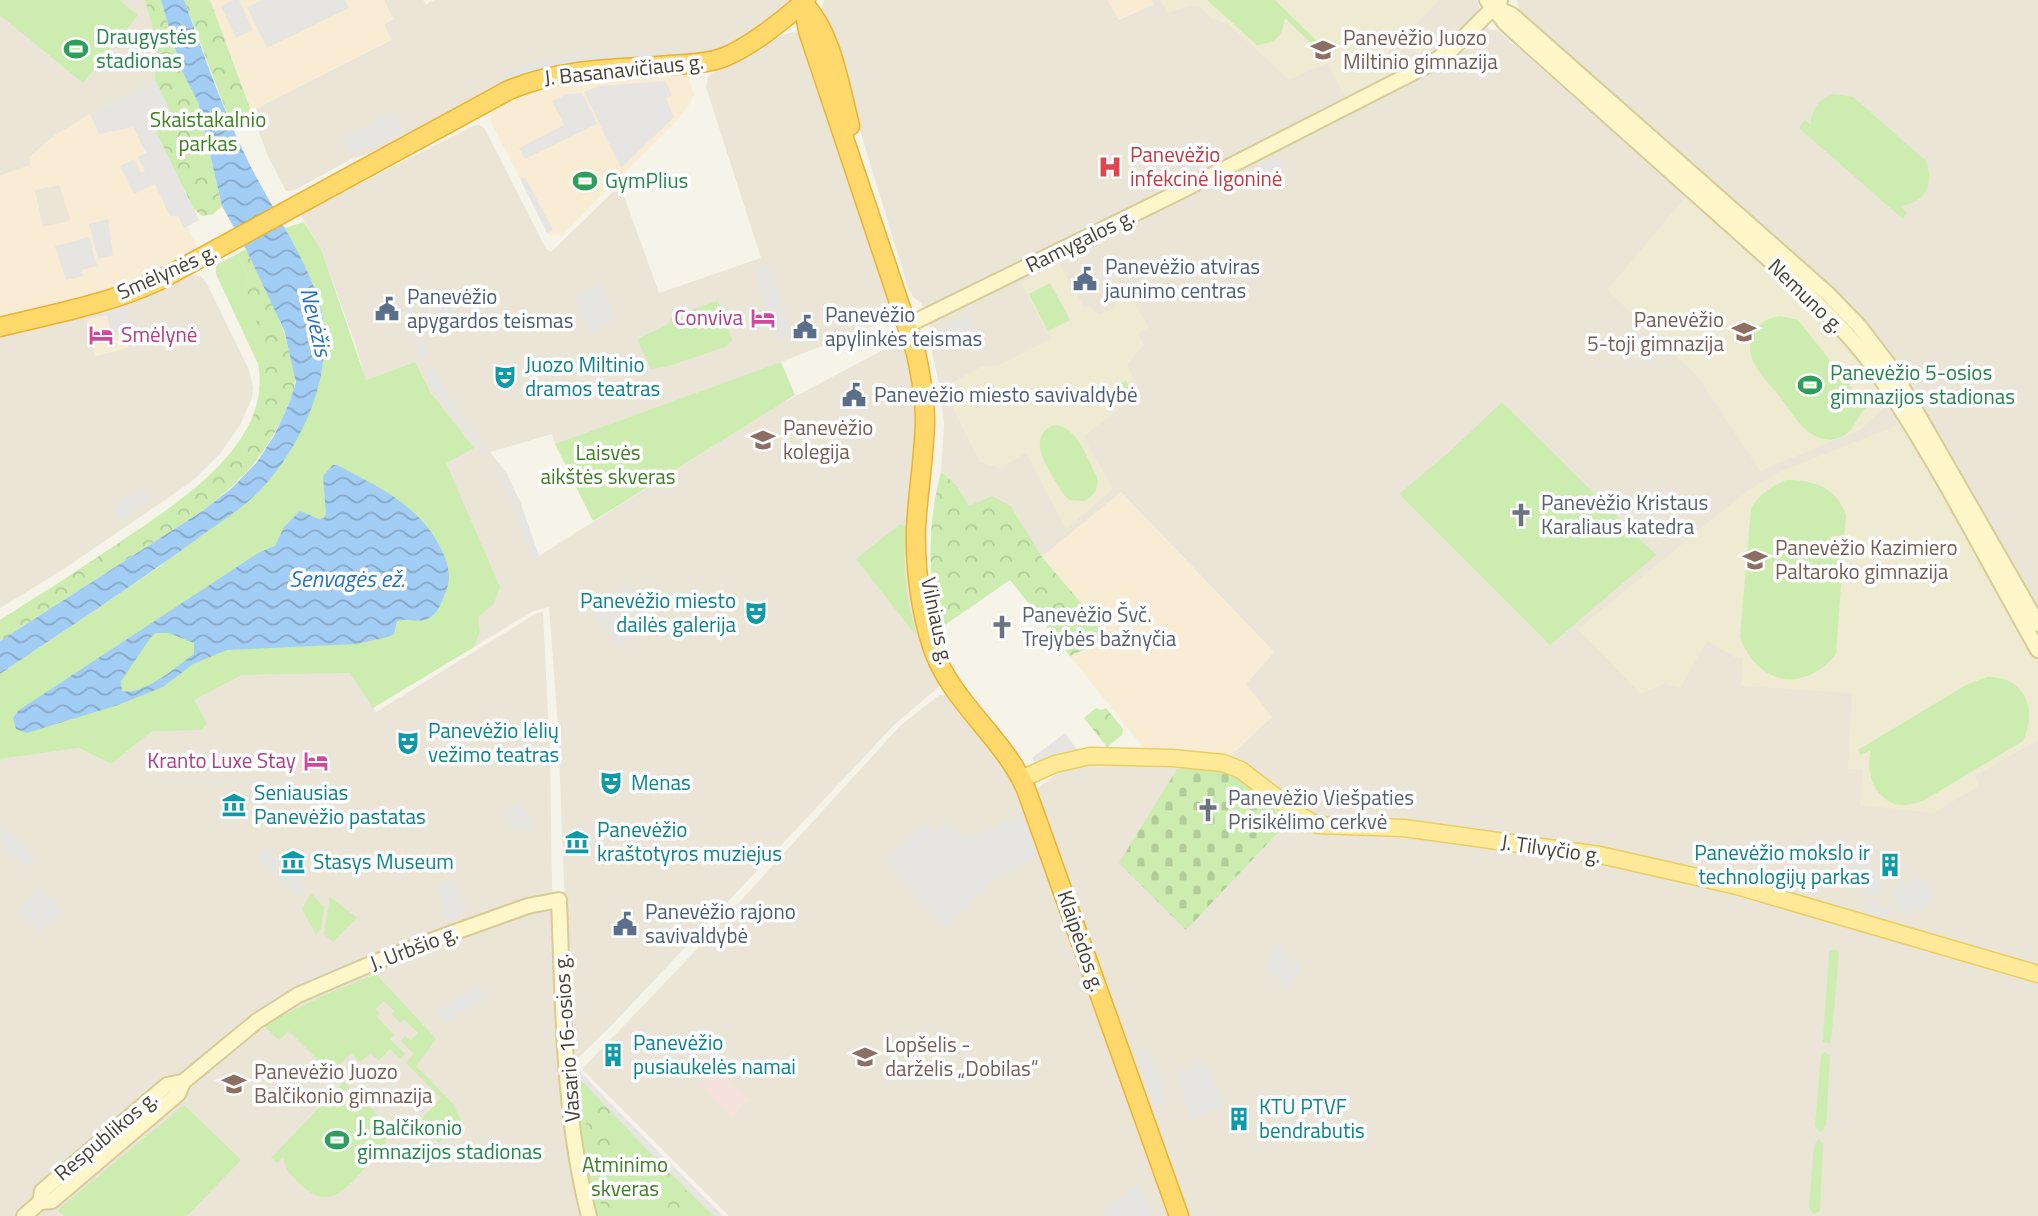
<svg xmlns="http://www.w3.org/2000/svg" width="2038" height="1216" font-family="'Titillium Web',sans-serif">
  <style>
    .residential { fill: #eae5d7; fill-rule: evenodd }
    .commercial { fill: #f8ecd4; fill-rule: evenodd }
    .education { fill: #efead2 }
    .medical { fill: #f6e2dc }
    .green { fill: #ccecb0 }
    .forest { fill: url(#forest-crowns) }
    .cemetery { fill: url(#cemetery-stones) }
    .parking { fill: #e7e5e1 }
    .water { fill: url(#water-waves); fill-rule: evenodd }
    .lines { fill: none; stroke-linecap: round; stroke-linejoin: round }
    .secondary-casing { stroke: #d8cc96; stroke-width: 18 }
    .primary-casing { stroke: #eccd61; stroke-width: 19 }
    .highway-casing { stroke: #e8b331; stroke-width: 21 }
    .secondary { stroke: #fff6ca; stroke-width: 14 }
    .primary { stroke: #ffea99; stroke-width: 16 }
    .highway { stroke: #ffd96b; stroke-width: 18 }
    .labels { text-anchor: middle; stroke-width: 7; stroke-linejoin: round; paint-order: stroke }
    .leisure-label { font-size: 21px; fill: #27864d; stroke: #fff; text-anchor: start }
    .education-label { font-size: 21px; fill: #785e54; stroke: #fff; text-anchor: start }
    .street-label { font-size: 21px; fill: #4a4437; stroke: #fff }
    .park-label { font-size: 21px; fill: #408125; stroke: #fff }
    .health-label { font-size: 21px; fill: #be3a42; stroke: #fff; text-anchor: start }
    .service-label { font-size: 21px; fill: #4e5e75; stroke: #fff; text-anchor: start }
    .hotel-label { font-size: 21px; fill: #b23c85; stroke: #fff; text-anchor: end }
    .culture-label { font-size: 21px; fill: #0d838f; stroke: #fff; text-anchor: start }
    .worship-label { font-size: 21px; fill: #5b616d; stroke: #fff; text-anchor: start }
    .water-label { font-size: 23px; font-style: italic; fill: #2773be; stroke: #fff }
  </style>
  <defs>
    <pattern id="forest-crowns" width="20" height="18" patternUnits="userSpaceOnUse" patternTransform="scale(1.75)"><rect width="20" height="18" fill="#ccecb0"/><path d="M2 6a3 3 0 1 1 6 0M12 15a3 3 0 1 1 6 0" fill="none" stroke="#b1cc98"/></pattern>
    <pattern id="cemetery-stones" width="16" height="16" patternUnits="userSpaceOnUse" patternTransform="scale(1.75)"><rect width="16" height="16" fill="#ccecb0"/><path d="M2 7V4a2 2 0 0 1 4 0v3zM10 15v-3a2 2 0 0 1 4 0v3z" fill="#b1cc98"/></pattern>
    <pattern id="water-waves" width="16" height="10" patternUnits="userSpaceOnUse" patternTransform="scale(1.75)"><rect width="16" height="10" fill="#a2cdf5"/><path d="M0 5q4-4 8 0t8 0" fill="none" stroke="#86a8c7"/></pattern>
  </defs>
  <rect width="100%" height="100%" fill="#f6f3e9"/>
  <!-- residential -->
  <g class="residential">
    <path d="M 0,0 L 145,0 L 153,30 L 155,81 L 90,114 L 54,136 L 31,165 L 0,176 Z"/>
    <path d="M 384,0 L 423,0 L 426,4 L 434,0 L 793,0 L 749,35 L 712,54 L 563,65 L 521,74 L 371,153 L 351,159 L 295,190 L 286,191 L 268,156 L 251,111 L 391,40 L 383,25 L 393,19 Z"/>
    <path d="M 824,0 L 1108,0 L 1119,20 L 1153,4 L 1151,0 L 1477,0 L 1480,9 L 1478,18 L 1489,30 L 1497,30 L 1687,195 L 1890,402 L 2038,659 L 2038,1216 L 1186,1216 L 1152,1111 L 1126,1042 L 1117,1025 L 1035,796 L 1037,789 L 1041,785 L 1071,765 L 1080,763 L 1165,761 L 1246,684 L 1274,652 L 1121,492 L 1042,557 L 1011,506 L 969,506 L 957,486 L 941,472 L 944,425 L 941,394 L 929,338 L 930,326 L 921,303 L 913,297 L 908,287 L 822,7 Z"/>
    <path d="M 1517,0 L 2038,0 L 2038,614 L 1901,376 L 1519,9 Z"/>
    <path d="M 793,32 L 800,34 L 804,40 L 906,339 L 918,383 L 921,423 L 912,557 L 921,620 L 930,655 L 942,682 L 940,686 L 894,725 L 612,1025 L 577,1059 L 572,1056 L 569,1014 L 558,727 L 549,607 L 533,611 L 474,647 L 480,632 L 477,617 L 494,604 L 500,587 L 445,463 L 473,447 L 431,393 L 415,362 L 366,380 L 355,343 L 321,249 L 300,214 L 475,125 L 480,125 L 485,129 L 546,249 L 551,252 L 620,185 L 659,293 L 761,258 L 706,87 L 708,76 L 715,71 L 736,63 L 783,35 ZM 896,317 L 904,339 L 775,407 L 539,556 L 514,489 L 507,474 L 490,452 L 552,434 L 555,444 L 763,369 Z"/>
    <path d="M 60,184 L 71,221 L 43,227 L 34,190 Z"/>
    <path d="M 191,275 L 201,276 L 207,284 L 249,370 L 253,387 L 252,398 L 240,425 L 219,455 L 191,482 L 61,571 L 0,608 L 0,334 L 84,313 L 96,356 L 128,347 L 125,337 L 126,301 L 168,286 Z"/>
    <path d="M 543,612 L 550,755 L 552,884 L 560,1028 L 584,1216 L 0,1216 L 0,759 L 79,748 L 111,764 L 152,730 L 203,730 L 207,723 L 193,700 L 242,675 L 351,672 L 376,712 L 537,613 Z"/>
    <path d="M 939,695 L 948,695 L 1018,788 L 1173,1216 L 729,1216 L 582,1069 L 683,964 L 900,726 Z"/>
  </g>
  <!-- commercial -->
  <g class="commercial">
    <path d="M 210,0 L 384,0 L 393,19 L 384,25 L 392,40 L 251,111 Z"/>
    <path d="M 1108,0 L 1151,0 L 1153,5 L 1118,20 Z"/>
    <path d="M 641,75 L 687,75 L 694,94 L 691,102 L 679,118 L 562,235 L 552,236 L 547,233 L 552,230 L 525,177 L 520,179 L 491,122 L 490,113 L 536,89 L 554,83 Z"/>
    <path d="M 155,81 L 152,122 L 199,220 L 187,226 L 197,247 L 195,251 L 192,255 L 129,285 L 0,321 L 0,176 L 30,165 L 29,157 L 54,136 L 90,114 ZM 59,185 L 71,221 L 43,227 L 35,190 Z"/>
    <path d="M 126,301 L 134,334 L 125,337 L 128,348 L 95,356 L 84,313 Z"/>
    <path d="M 1121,492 L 1274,652 L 1246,684 L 1272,717 L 1223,763 L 1151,757 L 1070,656 L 1111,638 L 1042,557 Z"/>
  </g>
  <!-- education -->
  <g class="education">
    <path d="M 1160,0 L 1439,0 L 1412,29 L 1428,44 L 1419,55 L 1402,38 L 1383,56 L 1390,75 L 1346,98 L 1327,63 L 1289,80 L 1227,23 L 1212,19 L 1200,7 L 1191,5 L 1168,13 Z"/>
    <path d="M 1687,195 L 1829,322 L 1868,370 L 1890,402 L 1860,430 L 1760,471 L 1697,376 L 1607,290 Z"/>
    <path d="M 1059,263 L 1085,308 L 1089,306 L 1100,315 L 1115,306 L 1113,300 L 1128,293 L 1149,327 L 1138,334 L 1144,345 L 1127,365 L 1141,393 L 1083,436 L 1113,489 L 1066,529 L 1026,453 L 999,468 L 980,462 L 954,411 L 952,382 L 981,367 L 1000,365 L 1051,339 L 1021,283 Z"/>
    <path d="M 1903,423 L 2038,659 L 2038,740 L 1975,776 L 1979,786 L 1933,813 L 1860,805 L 1863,770 L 1848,769 L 1852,693 L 1741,686 L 1743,659 L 1734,657 L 1707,641 L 1680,688 L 1664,684 L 1641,694 L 1578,629 L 1746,492 L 1779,472 Z"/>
  </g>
  <!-- medical -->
  <path class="medical" d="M 717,1068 L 749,1099 L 732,1117 L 700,1085 Z"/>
  <!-- green -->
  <g class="green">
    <path d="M 0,0 L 119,0 L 138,15 L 83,83 L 0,15 Z"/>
    <path d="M 1207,0 L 1275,0 L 1320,44 L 1316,48 L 1285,18 C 1282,37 1276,43 1257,45 Z"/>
    <path d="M 1833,94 L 1853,97 L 1925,160 C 1936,182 1925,204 1900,206 L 1907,213 L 1903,219 L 1799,128 L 1805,120 L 1811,125 C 1811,109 1819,99 1833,94 Z"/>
    <path d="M 304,222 L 321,249 L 366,380 L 415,362 L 431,393 L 474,448 L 446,463 L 500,587 L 494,604 L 478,617 L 480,632 L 474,647 L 373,708 L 350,673 L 242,675 L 194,700 L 207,723 L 203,730 L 152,731 L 111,764 L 79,748 L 0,759 L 0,674 L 162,565 L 309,411 L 322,369 L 324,344 L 323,318 L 312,282 L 285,228 Z"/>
    <path d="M 237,254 L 248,277 L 244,290 L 269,351 L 266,358 L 258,364 L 216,274 L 216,265 Z"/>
    <path d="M 1050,283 L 1070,320 L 1048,331 L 1029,294 Z"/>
    <path d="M 717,301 L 729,314 L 717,318 L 719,324 L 731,321 L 733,327 L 728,329 L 732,340 L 725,347 L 669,366 L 651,369 L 638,341 L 639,338 L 667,325 L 673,316 Z"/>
    <path d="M 1780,316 L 1798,320 L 1867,407 C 1855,416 1856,432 1839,438 C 1831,441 1820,439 1813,435 C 1799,427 1790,410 1781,398 C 1766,379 1740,358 1754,333 C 1759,322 1769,318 1780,316 Z"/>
    <path d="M 781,362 L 795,395 L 593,521 L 555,444 Z"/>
    <path d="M 1126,381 L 1133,395 L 1109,407 L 1102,394 Z"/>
    <path d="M 1502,402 L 1656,555 L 1550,645 L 1399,494 L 1447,454 Z"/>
    <path d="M 1054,425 C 1078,426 1087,459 1097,477 C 1099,489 1094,496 1084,501 L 1070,500 L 1064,495 C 1053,475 1022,438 1054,425 Z"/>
    <path d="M 1786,480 C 1814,480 1836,487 1846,515 L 1836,654 C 1804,694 1757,685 1740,637 L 1751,509 C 1758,494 1772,487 1786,480 Z"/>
    <path d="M 899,525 L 906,526 C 903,563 904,597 917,633 L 915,634 L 856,559 Z"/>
    <path d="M 1987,677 C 2025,676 2038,709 2023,741 L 1923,801 C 1915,803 1903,807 1895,804 C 1872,795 1866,771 1871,750 L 1861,755 L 1858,750 L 1966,685 Z"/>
    <path d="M 311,893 L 324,907 L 321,928 L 316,935 L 302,909 Z"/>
    <path d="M 330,897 L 357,918 L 333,942 L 324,934 Z"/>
    <path d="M 1834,949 L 1839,953 L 1831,1043 L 1823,1042 L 1823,1040 L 1829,952 Z"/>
    <path d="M 376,974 L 436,1039 L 416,1066 L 453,1104 L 461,1120 L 439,1143 L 418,1123 L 441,1098 L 406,1063 L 414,1054 L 401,1041 L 405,1036 L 411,1041 L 418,1033 L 404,1019 L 400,1023 L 392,1014 L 394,1011 L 384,1001 L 375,1009 L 380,1014 L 377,1017 L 394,1035 L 390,1039 L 405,1054 L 400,1059 L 390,1049 L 379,1060 L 370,1053 L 360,1062 L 351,1053 L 331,1073 L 289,1031 L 279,1040 L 263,1025 L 331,992 Z"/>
    <path d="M 1825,1052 L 1830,1056 L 1826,1125 L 1822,1131 L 1819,1131 L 1815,1126 L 1821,1055 Z"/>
    <path d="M 582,1078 L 716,1216 L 595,1216 C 583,1174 579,1130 575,1086 L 577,1079 Z"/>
    <path d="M 344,1082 L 349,1087 L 343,1094 C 355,1094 362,1100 371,1108 C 380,1117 389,1128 386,1141 C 384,1152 373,1160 366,1167 C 344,1190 329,1212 300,1184 C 291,1176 285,1169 283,1157 L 277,1163 L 271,1158 Z"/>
    <path d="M 184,1105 L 241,1160 L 187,1216 L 64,1216 L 58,1210 Z"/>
    <path d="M 1819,1139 L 1823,1144 L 1820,1211 L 1814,1214 L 1809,1208 L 1814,1145 Z"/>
  </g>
  <!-- forest -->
  <g class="forest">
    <path d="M 145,0 L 161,0 L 181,69 L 198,102 L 222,206 L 213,214 L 202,216 L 193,208 L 151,123 L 171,113 L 155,81 L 153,30 Z"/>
    <path d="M 184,0 L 210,0 L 251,111 L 233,129 Z"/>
    <path d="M 246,249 C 262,283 281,316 290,354 C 292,362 296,371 295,380 C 295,392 288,405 283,416 C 263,459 241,481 204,510 L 0,641 L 0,620 C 39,595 79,570 117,544 C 174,505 274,445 258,364 L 265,358 L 268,351 L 244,290 L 248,277 L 237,254 Z"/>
    <path d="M 941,472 L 957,486 L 969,506 L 992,496 L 1011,506 L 1042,557 L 1111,638 L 1070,656 L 1010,580 L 939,629 C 928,577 927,524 941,472 Z"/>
    <path d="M 1096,708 L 1102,710 L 1106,708 L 1123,729 L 1122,735 L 1107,747 L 1084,718 Z"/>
    <path d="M 596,1101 L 602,1101 C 603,1102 610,1110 611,1111 C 616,1122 610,1134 626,1136 C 633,1143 634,1151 642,1158 C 642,1164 639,1169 639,1174 C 640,1182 642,1187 638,1195 L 635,1195 L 626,1184 L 622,1186 L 624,1197 L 620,1208 L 613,1216 L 603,1216 L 584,1113 Z"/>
    <path d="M 663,1173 L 669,1173 L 711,1216 L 651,1216 L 648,1206 L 655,1203 L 664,1204 L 666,1193 L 659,1180 Z"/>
  </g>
  <!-- cemetery -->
  <path class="cemetery" d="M 1177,769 C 1191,770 1208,768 1222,771 C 1242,774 1275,807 1286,824 L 1186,930 L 1119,863 Z"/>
  <!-- parking -->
  <g class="parking">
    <path d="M 233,0 L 239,0 L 253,30 L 236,38 L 221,6 Z"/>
    <path d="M 262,0 L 345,0 L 349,8 L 267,48 L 247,7 Z"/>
    <path d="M 659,51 L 662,56 L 545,67 L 510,78 L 507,73 L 527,64 L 562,57 Z"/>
    <path d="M 155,81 L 171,113 L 152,123 L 199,220 L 184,228 L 178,216 L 170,216 L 155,184 L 134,194 L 120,166 L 134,159 L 141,173 L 145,171 L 138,157 L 146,153 L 133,127 L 99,134 L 90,114 Z"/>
    <path d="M 665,81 L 672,95 L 666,98 L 674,117 L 621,168 L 584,92 L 599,86 Z"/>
    <path d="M 582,93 L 597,124 L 525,159 L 519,148 L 564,125 L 552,101 L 567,94 Z"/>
    <path d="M 395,112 L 404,130 L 374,146 L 350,153 L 342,139 Z"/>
    <path d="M 1193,141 L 1204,165 L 1188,173 L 1187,170 L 1184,172 L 1175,149 Z"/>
    <path d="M 1274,158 L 1276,160 L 1279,158 L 1287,166 L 1267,185 L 1255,167 Z"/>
    <path d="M 525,177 L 553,230 L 547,233 L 520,179 Z"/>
    <path d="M 108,219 L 113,255 L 98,259 L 89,224 Z"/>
    <path d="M 89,237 L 97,266 L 82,270 L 83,276 L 66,280 L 55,246 Z"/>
    <path d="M 769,265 L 792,336 L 777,341 L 753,270 Z"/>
    <path d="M 602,283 L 615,321 L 591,332 L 575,296 Z"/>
    <path d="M 403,285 L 411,286 L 414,314 L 427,356 L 421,359 L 410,329 Z"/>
    <path d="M 447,288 L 461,324 L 448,329 L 444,319 L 440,321 L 430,295 Z"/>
    <path d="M 126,301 L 134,334 L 125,337 L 123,333 L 112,336 L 107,315 L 86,320 L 84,313 Z"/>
    <path d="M 968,313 L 973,334 L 944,348 L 938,331 Z"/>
    <path d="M 432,367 L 455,408 L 488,449 L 483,454 L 438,396 L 424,370 Z"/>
    <path d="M 499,463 L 520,501 L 539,556 L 533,559 L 516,512 L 493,466 Z"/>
    <path d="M 144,489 L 151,499 L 121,519 L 114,507 Z"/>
    <path d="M 628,583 L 655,620 L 620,647 L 591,612 Z"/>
    <path d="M 1065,733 L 1078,751 L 1062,752 L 1039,767 L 1032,758 Z"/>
    <path d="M 519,802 L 531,817 L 532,829 L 516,829 L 504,814 Z"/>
    <path d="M 1028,813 L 1044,853 L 988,884 L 947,927 L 885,861 L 926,824 L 937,833 L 948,824 L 968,839 Z"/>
    <path d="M 1,824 L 36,857 L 26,867 L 0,843 Z"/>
    <path d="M 1860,846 L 1884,889 L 1867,898 L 1843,855 Z"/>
    <path d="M 266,848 L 307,889 L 299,898 L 257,857 Z"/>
    <path d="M 1921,876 L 1933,900 L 1904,915 L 1891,891 Z"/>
    <path d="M 454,880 L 467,911 L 449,918 L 437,887 Z"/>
    <path d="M 40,889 L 62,910 L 39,932 L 18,911 Z"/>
    <path d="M 1868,901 L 1890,907 L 1886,921 L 1864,914 Z"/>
    <path d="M 1280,945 L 1284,954 L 1301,970 L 1285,987 L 1268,967 L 1274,951 Z"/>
    <path d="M 358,958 L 360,964 L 296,989 L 293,984 Z"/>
    <path d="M 478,986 L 486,999 L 447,1022 L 435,1011 Z"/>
    <path d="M 1140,1050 L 1149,1050 L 1167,1102 L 1156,1106 L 1139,1057 Z"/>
    <path d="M 1203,1060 L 1225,1106 L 1192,1120 L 1176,1073 L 1180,1068 L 1186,1074 Z"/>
    <path d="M 578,1069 L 606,1099 L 723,1216 L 714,1216 L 659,1162 L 574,1073 Z"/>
    <path d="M 1138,1185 L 1153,1216 L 1106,1216 L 1101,1211 Z"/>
  </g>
  <!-- water -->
  <g class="water">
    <path d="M 161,0 L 184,0 C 204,55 223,111 249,163 C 271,207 300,248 317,295 C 340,360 307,438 264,486 C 246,507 219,522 197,539 C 133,586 66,629 0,674 L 0,641 L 204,510 L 232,488 L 257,462 L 274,436 L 290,401 L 296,382 L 284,330 L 246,249 L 222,206 L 198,102 L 181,69 Z"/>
    <path d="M 333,465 L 337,465 C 378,487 420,505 441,549 C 448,562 452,577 446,591 C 442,601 439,612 429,618 C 419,624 408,617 397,621 L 394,634 L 388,637 L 356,644 L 227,650 L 193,664 L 163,687 L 118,705 L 27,733 L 16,729 L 13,718 L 19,710 L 260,552 L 275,546 L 284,527 L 300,511 L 319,519 L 324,518 L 326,514 L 323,476 ZM 169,633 L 194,643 L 194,654 C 177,666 144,696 122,691 L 121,681 L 151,637 L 156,633 Z"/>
  </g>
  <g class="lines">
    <!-- secondary casing -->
    <g class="secondary-casing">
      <g id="secondary">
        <path d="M 1487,0 L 1505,23 L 1529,45 L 1802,289 C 1830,316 1859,344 1880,377 C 1939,464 1986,559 2038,650"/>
        <path d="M 1496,8 L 1512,15 L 1828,294 L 1859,326 L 1891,368 L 2038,624"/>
        <path d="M 906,326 L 1185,189 L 1430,64 L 1451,50 L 1500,1"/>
        <path d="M 40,1202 L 42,1191 L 167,1085 L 183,1082"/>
        <path d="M 24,1216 L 40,1202 L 52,1201 L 178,1094 L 183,1082 L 257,1021 L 298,995 L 373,963 L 444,936 L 528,906 L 559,900 C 563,1002 563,1117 589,1216"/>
      </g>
    </g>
    <!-- primary casing -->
    <g class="primary-casing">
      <path id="primary" d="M 1021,779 L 1055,764 L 1090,756 L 1172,758 L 1223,763 L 1241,770 L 1299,815 L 1317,825 L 1404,828 L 1600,855 L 1737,886 L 2038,974"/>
    </g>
    <!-- highway casing -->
    <g class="highway-casing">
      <g id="highway">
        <path d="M 803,3 L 808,31 L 916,353 C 921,376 925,398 925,422 C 924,457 918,492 916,528 C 915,566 920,606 931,643 C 948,700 1003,736 1026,789 L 1179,1216"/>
        <path d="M 803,3 C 832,32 840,87 850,126"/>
        <path d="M 0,327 C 53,314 108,304 158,281 L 509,90 C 556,70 606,69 657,66 C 678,64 702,65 722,58 C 749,48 785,19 806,0"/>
      </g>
    </g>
    <!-- secondary -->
    <use href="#secondary" class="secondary"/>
    <!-- primary -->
    <use href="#primary" class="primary"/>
    <!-- highway -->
    <use href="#highway" class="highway"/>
  </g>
  <!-- icons -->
  <defs>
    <g id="stadium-bare" transform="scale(1.89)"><path d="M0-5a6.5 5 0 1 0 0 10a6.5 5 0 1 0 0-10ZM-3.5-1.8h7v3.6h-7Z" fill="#2e9e5b" stroke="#fff" stroke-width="2.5" paint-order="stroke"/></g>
    <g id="school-bare" transform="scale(1.89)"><path d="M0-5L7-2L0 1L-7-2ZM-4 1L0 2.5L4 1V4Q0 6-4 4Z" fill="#8d6e63" stroke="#fff" stroke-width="2.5" paint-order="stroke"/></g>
    <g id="hospital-bare" transform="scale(1.89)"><path d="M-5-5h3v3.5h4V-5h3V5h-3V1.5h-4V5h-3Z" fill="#e0444e" stroke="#fff" stroke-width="2.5" paint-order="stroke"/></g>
    <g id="civic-bare" transform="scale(1.89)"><path d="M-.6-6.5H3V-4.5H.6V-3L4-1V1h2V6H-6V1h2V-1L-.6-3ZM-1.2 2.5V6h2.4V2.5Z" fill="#5c6f8a" stroke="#fff" stroke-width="2.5" paint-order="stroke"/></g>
    <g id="hotel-bare" transform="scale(1.89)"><path d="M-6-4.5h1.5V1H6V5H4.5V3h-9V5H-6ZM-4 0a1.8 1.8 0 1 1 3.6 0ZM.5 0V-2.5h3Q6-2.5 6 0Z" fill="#d1479c" stroke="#fff" stroke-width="2.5" paint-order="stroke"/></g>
    <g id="theatre-bare" transform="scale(1.89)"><path d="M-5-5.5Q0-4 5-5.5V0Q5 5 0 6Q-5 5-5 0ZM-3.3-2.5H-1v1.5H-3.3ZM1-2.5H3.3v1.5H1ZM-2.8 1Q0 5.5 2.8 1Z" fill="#0f9aa8" stroke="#fff" stroke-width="2.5" paint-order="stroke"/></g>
    <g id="university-bare" transform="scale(1.89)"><path d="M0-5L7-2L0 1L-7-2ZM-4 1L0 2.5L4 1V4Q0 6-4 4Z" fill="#8d6e63" stroke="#fff" stroke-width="2.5" paint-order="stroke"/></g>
    <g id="church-bare" transform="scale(1.89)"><path d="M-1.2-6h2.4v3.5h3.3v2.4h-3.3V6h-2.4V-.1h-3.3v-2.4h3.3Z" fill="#6b7280" stroke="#fff" stroke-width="2.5" paint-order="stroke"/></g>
    <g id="museum-bare" transform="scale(1.89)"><path d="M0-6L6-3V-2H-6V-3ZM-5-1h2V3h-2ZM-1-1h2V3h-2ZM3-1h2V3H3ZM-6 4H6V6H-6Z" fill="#0f9aa8" stroke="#fff" stroke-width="2.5" paint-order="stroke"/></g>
    <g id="building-bare" transform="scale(1.89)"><path d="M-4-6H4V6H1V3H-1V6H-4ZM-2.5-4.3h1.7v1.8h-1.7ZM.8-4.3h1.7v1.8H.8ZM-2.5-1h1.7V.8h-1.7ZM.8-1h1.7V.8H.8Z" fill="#0f9aa8" stroke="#fff" stroke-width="2.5" paint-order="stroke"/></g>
  </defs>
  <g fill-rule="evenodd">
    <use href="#stadium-bare" x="76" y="49"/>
    <use href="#school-bare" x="1323" y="50"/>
    <use href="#hospital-bare" x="1110" y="167"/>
    <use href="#stadium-bare" x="585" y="181"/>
    <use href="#civic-bare" x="1085" y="279"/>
    <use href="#civic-bare" x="387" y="309"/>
    <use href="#hotel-bare" x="763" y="318"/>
    <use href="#civic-bare" x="805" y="327"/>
    <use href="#school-bare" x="1744" y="332"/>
    <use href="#hotel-bare" x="101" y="335"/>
    <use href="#theatre-bare" x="505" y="377"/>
    <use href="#stadium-bare" x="1810" y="385"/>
    <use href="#civic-bare" x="854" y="395"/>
    <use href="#university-bare" x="763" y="440"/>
    <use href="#church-bare" x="1521" y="515"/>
    <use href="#school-bare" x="1755" y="560"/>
    <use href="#theatre-bare" x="756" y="613"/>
    <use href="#church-bare" x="1002" y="627"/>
    <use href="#theatre-bare" x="408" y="743"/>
    <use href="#hotel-bare" x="316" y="761"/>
    <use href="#theatre-bare" x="611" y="783"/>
    <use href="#museum-bare" x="234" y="805"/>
    <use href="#church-bare" x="1208" y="810"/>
    <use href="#museum-bare" x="577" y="842"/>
    <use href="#museum-bare" x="293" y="862"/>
    <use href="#building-bare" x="1890" y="865"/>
    <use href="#civic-bare" x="625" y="924"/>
    <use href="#building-bare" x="613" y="1055"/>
    <use href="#school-bare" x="865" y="1057"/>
    <use href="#school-bare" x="234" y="1084"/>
    <use href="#building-bare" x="1239" y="1119"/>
    <use href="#stadium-bare" x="337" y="1140"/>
  </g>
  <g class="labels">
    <!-- leisure labels -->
    <g class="leisure-label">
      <text x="96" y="44">Draugystės<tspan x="96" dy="24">stadionas</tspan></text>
      <text x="605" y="188">GymPlius</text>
      <text x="1830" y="380">Panevėžio 5-osios<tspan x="1830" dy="24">gimnazijos stadionas</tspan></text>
      <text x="357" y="1135">J. Balčikonio<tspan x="357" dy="24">gimnazijos stadionas</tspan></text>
    </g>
    <!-- education labels -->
    <g class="education-label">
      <text x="1343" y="45">Panevėžio Juozo<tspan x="1343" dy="24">Miltinio gimnazija</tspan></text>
      <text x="1724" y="327" text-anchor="end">Panevėžio<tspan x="1724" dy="24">5-toji gimnazija</tspan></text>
      <text x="783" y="435">Panevėžio<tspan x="783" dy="24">kolegija</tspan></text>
      <text x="1775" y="555">Panevėžio Kazimiero<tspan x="1775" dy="24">Paltaroko gimnazija</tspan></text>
      <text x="885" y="1052">Lopšelis -<tspan x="885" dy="24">darželis „Dobilas“</tspan></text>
      <text x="254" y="1079">Panevėžio Juozo<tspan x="254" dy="24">Balčikonio gimnazija</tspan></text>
    </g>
    <!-- street labels -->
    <g class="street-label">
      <text transform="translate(624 70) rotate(-6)" y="7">J. Basanavičiaus g.</text>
      <text transform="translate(1080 241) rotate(-26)" y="7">Ramygalos g.</text>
      <text transform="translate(167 272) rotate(-24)" y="7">Smėlynės g.</text>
      <text transform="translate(1806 296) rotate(44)" y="7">Nemuno g.</text>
      <text transform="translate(937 621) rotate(78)" y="7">Vilniaus g.</text>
      <text transform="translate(1551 849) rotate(8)" y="7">J. Tilvyčio g.</text>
      <text transform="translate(1081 941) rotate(71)" y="7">Klaipėdos g.</text>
      <text transform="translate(414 948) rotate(-21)" y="7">J. Urbšio g.</text>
      <text transform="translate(567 1038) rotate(-94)" y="7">Vasario 16-osios g.</text>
      <text transform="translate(106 1136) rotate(-40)" y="7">Respublikos g.</text>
    </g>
    <!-- park labels -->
    <g class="park-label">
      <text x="208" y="127">Skaistakalnio<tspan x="208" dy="24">parkas</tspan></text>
      <text x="608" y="460">Laisvės<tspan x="608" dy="24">aikštės skveras</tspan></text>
      <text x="625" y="1172">Atminimo<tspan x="625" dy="24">skveras</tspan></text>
    </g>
    <!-- health labels -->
    <g class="health-label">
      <text x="1130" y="162">Panevėžio<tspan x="1130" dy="24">infekcinė ligoninė</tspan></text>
    </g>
    <!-- service labels -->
    <g class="service-label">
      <text x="1105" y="274">Panevėžio atviras<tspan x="1105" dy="24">jaunimo centras</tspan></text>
      <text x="407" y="304">Panevėžio<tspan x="407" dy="24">apygardos teismas</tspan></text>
      <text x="825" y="322">Panevėžio<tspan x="825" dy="24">apylinkės teismas</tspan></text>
      <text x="874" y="402">Panevėžio miesto savivaldybė</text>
      <text x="645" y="919">Panevėžio rajono<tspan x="645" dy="24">savivaldybė</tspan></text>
    </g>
    <!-- hotel labels -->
    <g class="hotel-label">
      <text x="743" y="325">Conviva</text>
      <text x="121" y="342" text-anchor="start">Smėlynė</text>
      <text x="296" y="768">Kranto Luxe Stay</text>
    </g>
    <!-- culture labels -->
    <g class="culture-label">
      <text x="525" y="372">Juozo Miltinio<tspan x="525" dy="24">dramos teatras</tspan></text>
      <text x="736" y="608" text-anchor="end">Panevėžio miesto<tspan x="736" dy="24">dailės galerija</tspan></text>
      <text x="428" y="738">Panevėžio lėlių<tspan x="428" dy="24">vežimo teatras</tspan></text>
      <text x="631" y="790">Menas</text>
      <text x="254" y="800">Seniausias<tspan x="254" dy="24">Panevėžio pastatas</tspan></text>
      <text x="597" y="837">Panevėžio<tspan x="597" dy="24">kraštotyros muziejus</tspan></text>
      <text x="1870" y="860" text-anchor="end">Panevėžio mokslo ir<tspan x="1870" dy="24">technologijų parkas</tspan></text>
      <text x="313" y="869">Stasys Museum</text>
      <text x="633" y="1050">Panevėžio<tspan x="633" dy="24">pusiaukelės namai</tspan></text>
      <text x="1259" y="1114">KTU PTVF<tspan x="1259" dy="24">bendrabutis</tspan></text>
    </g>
    <!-- worship labels -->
    <g class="worship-label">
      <text x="1541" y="510">Panevėžio Kristaus<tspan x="1541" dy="24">Karaliaus katedra</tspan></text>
      <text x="1022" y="622">Panevėžio Švč.<tspan x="1022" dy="24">Trejybės bažnyčia</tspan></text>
      <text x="1228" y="805">Panevėžio Viešpaties<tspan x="1228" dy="24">Prisikėlimo cerkvė</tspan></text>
    </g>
    <!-- water labels -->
    <g class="water-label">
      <text transform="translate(316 322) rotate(77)" y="8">Nevėžis</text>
      <text x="347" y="587">Senvagės ež.</text>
    </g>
  </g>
</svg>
